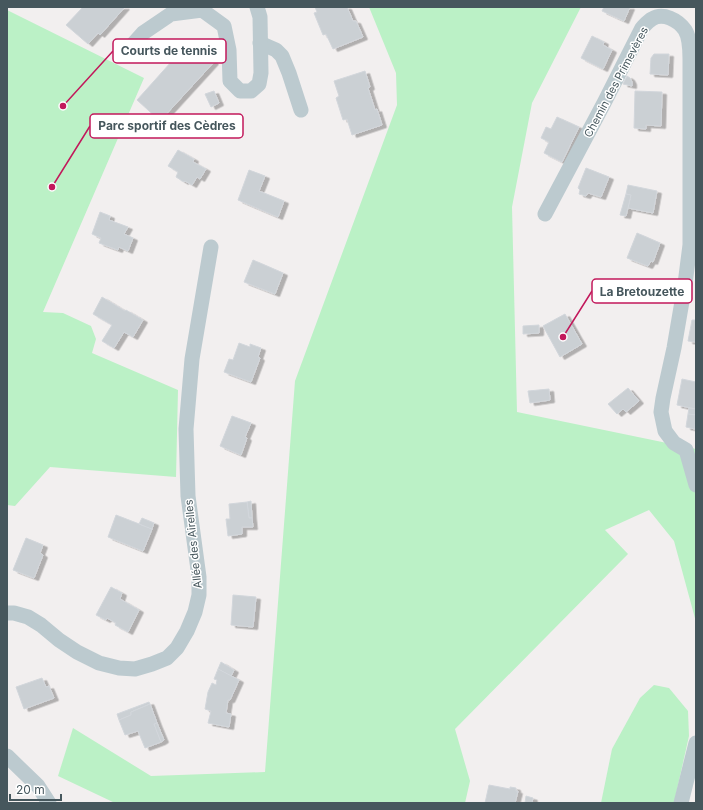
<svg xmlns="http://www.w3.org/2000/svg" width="703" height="810" font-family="Inter,sans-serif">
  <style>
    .green { fill: #bbf1c6 }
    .building { fill: #cbd0d4; stroke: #d2d6db; filter: url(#shadow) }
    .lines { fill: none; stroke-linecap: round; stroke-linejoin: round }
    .street { stroke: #bccacf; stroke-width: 15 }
    .labels { text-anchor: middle; stroke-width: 3; stroke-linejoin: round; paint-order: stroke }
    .street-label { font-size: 11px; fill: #46575d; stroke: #fff }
    .leader { fill: none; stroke: #c2185b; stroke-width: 1.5 }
    .callout-dot { fill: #c2185b; stroke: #fff; stroke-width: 1.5 }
    .callout { fill: #fff; stroke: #c2185b; stroke-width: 1.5 }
    .callout-label { font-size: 12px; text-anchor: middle; font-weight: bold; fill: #46575d }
  </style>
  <defs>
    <filter id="shadow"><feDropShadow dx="4.5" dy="2.5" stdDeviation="0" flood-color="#0004"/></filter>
  </defs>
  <rect width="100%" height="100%" fill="#f2efef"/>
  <!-- green -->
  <g class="green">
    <path d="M 369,7 L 581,7 L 532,103 L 512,207 L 517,412 L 696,449 L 696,622 L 674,541 L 649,510 L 605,530 L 628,554 L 455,729 L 470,781 L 465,803 L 115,803 L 58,776 L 73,728 L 151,776 L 265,772 L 295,381 L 397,105 L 396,73 Z"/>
    <path d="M 7,10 L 144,78 L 43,312 L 63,313 L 91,326 L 96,339 L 92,353 L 178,390 L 176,477 L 50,467 L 15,506 L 7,505 Z"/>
    <path d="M 654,685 L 669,688 L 688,711 L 689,736 L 674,803 L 601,803 L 612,749 L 640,698 Z"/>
  </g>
  <!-- building -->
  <g class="building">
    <path d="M 83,7 L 125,7 L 100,35 L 98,33 L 88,44 L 66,25 Z"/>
    <path d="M 315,7 L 347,7 L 353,21 L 356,21 L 363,37 L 333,49 L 326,34 L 323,35 L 314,13 L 317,12 Z"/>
    <path d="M 604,7 L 630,7 L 624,21 L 602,11 Z"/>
    <path d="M 592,36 L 604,42 L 603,45 L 612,50 L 603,69 L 581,58 Z"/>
    <path d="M 193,42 L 214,62 L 160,121 L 137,100 L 180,52 L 182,54 Z"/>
    <path d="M 654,54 L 669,54 L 668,75 L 650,74 L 651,58 Z"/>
    <path d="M 365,71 L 370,87 L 368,88 L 375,110 L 377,109 L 382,125 L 352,135 L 347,119 L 343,120 L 336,98 L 339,96 L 334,81 Z"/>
    <path d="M 627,76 L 630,78 L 632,82 L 632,86 L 623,84 Z"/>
    <path d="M 214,91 L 219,103 L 211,107 L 205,94 Z"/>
    <path d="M 635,91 L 662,92 L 661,126 L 646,125 L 646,129 L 634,128 Z"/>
    <path d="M 557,117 L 579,127 L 562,162 L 544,153 L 549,142 L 541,138 L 546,127 L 551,129 Z"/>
    <path d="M 178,150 L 194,159 L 193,162 L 206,169 L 200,179 L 197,177 L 192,185 L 185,181 L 184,182 L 176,177 L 178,172 L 168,166 Z"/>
    <path d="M 586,168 L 609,177 L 601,197 L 588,193 L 586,196 L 579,194 L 580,190 L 578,188 Z"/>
    <path d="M 249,170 L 265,176 L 259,191 L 284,201 L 278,217 L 238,200 Z"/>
    <path d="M 628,185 L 657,191 L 653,213 L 628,208 L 631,195 L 626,194 Z"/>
    <path d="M 626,194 L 631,195 L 626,216 L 620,215 Z"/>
    <path d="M 100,212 L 110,216 L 109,220 L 128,227 L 124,234 L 133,238 L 128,251 L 119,247 L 118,250 L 99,243 L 101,238 L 92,234 Z"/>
    <path d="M 637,233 L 660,243 L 653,262 L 651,261 L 648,266 L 627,258 Z"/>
    <path d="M 253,260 L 283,273 L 275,294 L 244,282 Z"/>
    <path d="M 102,297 L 125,311 L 126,310 L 143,320 L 133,337 L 124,332 L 114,348 L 102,341 L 112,325 L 93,314 Z"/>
    <path d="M 565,314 L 582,344 L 560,357 L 543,326 Z"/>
    <path d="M 692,320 L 696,320 L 696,342 L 688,341 Z"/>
    <path d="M 539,325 L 539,333 L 523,334 L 523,326 Z"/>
    <path d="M 239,343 L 250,347 L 250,344 L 261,348 L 258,357 L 260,358 L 251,382 L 224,372 L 229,359 L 233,360 Z"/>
    <path d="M 682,379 L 696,382 L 696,409 L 677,405 Z"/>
    <path d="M 628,388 L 639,401 L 626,412 L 623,409 L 617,414 L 608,404 Z"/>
    <path d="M 549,389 L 550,400 L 530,403 L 528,391 Z"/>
    <path d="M 689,408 L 696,409 L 696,415 L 688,414 Z"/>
    <path d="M 688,414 L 696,415 L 695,429 L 686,427 Z"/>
    <path d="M 232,416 L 251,423 L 245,437 L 247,438 L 241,455 L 220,446 Z"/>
    <path d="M 251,501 L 252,518 L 249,518 L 247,502 Z"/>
    <path d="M 247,502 L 249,518 L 252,518 L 253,527 L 242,527 L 242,534 L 228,536 L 226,519 L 230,519 L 229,504 Z"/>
    <path d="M 116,515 L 152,529 L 143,551 L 108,537 Z"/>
    <path d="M 142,518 L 154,523 L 152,529 L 139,524 Z"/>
    <path d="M 26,538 L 43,545 L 40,553 L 43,555 L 34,578 L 13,570 Z"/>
    <path d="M 111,587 L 122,593 L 120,599 L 139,610 L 128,632 L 115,625 L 116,623 L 107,618 L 106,620 L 96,615 Z"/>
    <path d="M 233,595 L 256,597 L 253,627 L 231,625 Z"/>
    <path d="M 221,662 L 234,670 L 231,676 L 218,669 Z"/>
    <path d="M 218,669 L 239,680 L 230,700 L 228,700 L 226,713 L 231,714 L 229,727 L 208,723 L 211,711 L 205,709 L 208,692 L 212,683 L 216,685 L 217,680 L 214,679 Z"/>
    <path d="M 42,678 L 46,687 L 49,686 L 54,698 L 24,709 L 16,687 Z"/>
    <path d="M 149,702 L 150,704 L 131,712 L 131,715 L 119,720 L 117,714 Z"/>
    <path d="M 150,704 L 157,723 L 154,724 L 161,742 L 145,748 L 138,731 L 125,735 L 119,720 L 131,715 L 131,712 Z"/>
    <path d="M 157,723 L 164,740 L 161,742 L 154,724 Z"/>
    <path d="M 489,785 L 510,789 L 510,787 L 516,788 L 516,791 L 518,791 L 515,803 L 485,803 Z"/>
    <path d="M 526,796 L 533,798 L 532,803 L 525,803 Z"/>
  </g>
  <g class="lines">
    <!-- street -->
    <g class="street">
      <path d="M 260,43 L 276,50 L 282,56 L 289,73 L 301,110"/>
      <path d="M 125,53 L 143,33 L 171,14 L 202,10 L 224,26 L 229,50 L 230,81 L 240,91 L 251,91 L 259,84 L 261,73 L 260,17 L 257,7"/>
      <path d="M 545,214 L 604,103 L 642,28 C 645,25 648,21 652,19 C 663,12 678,20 685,30 C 690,38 690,50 690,59 L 690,245 L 685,284 L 674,348 L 663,398 L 661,412 L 665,431 L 674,443 L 686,450 L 696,485"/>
      <path d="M 7,613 L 14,613 L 28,617 L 41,625 L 59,640 L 77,652 L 99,663 L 119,668 L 135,669 L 152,664 L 167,658 L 177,648 L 187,631 L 195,612 L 199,595 L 199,577 L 188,496 L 186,429 L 192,359 L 211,247"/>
      <path d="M 7,756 L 38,786 L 49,803"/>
      <path d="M 681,803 L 696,743"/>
    </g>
  </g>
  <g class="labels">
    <!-- street labels -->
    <g class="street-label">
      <text transform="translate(616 82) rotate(-62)" y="4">Chemin des Primevères</text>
      <text transform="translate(193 544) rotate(-96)" y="4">Allée des Airelles</text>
    </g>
  </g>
  <!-- callouts -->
  <path class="leader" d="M63 106L113 51M52 187L90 126M563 337L592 291"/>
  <g class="callout-dot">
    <circle cx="63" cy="106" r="4"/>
    <circle cx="52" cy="187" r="4"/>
    <circle cx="563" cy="337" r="4"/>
  </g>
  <g class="callout">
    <rect x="113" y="39" width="113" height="24" rx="4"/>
    <rect x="90" y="114" width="153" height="24" rx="4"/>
    <rect x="592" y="279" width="100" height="24" rx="4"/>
  </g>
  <g class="callout-label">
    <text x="169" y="55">Courts de tennis</text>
    <text x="167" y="130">Parc sportif des Cèdres</text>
    <text x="642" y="296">La Bretouzette</text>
  </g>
  <!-- border -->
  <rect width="703" height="810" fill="none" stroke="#46575d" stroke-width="16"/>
  <!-- scale -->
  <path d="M10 794v6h51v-6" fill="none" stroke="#46575d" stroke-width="2"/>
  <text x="16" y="794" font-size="12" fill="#46575d" stroke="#ffffff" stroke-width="3" paint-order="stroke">20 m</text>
</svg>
